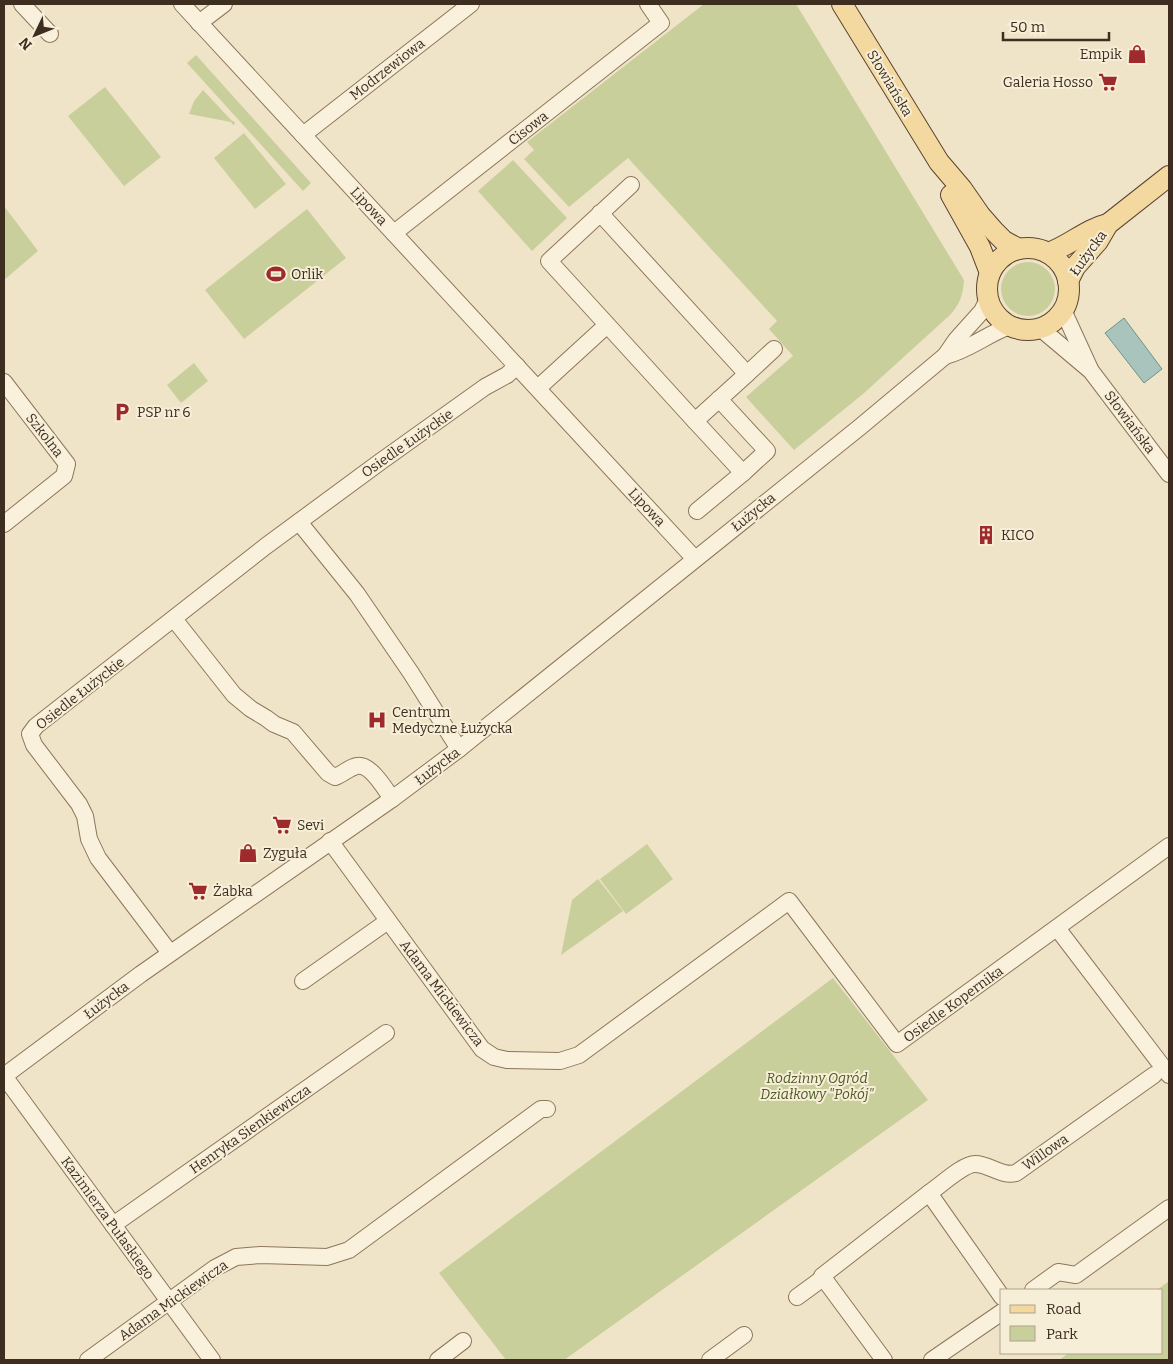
<svg xmlns="http://www.w3.org/2000/svg" width="1173" height="1364" font-family="Bitter,serif">
  <style>
    .green { fill: #c9cf9b }
    .water { fill: #a9c4bc; stroke: #6f938a }
    .lines { fill: none; stroke-linecap: round; stroke-linejoin: round }
    .minor-casing { stroke: #8d765c; stroke-width: 18 }
    .major-casing { stroke: #5b4430; stroke-width: 22 }
    .minor { stroke: #faf1dc; stroke-width: 16 }
    .major { stroke: #f3d9a0; stroke-width: 20 }
    .labels { text-anchor: middle; stroke-width: 4; stroke-linejoin: round; paint-order: stroke }
    .poi-label { font-size: 14px; fill: #3d2e20; stroke: #f7eed8; text-anchor: start }
    .street-label { font-size: 14px; fill: #3d2e20; stroke: #f7eed8 }
    .park-label { font-size: 14px; font-style: italic; fill: #4d5a26; stroke: #f7eed8 }
  </style>
  <rect width="100%" height="100%" fill="#f0e4c8"/>
  <!-- green -->
  <g class="green">
    <path d="M 704,4 L 796,4 L 964,280 C 963,295 960,304 950,315 L 863,394 L 794,450 L 746,397 L 793,356 L 769,329 L 777,321 L 628,158 L 569,207 L 524,159 L 534,150 L 527,142 Z"/>
    <path d="M 196,55 L 311,183 L 303,191 L 187,63 Z"/>
    <path d="M 105,87 L 161,157 L 124,186 L 68,116 Z"/>
    <path d="M 203,90 L 232,121 L 234,121 L 235,124 L 233,125 L 231,122 L 189,114 L 194,101 Z"/>
    <path d="M 244,133 L 286,184 L 255,209 L 214,158 Z"/>
    <path d="M 513,160 L 567,218 L 532,251 L 478,191 Z"/>
    <path d="M 4,206 L 38,251 L 4,280 Z"/>
    <path d="M 307,209 L 346,258 L 244,339 L 205,290 Z"/>
    <circle cx="1028" cy="289" r="27"/>
    <path d="M 194,363 L 208,381 L 181,403 L 167,385 Z"/>
    <path d="M 647,844 L 673,879 L 626,914 L 600,879 Z"/>
    <path d="M 598,879 L 623,911 L 561,955 L 572,900 Z"/>
    <path d="M 833,978 L 928,1100 L 564,1360 L 506,1360 L 439,1273 Z"/>
    <path d="M 1169,1281 L 1169,1360 L 1059,1360 L 1069,1353 L 1162,1353 L 1162,1290 L 1157,1290 Z"/>
  </g>
  <!-- water -->
  <path class="water" d="M 1124,318 L 1162,369 L 1144,383 L 1105,333 Z"/>
  <g class="lines">
    <!-- minor casing -->
    <g class="minor-casing">
      <g id="minor">
        <path d="M 22,4 L 50,34"/>
        <path d="M 182,4 L 695,559"/>
        <path d="M 199,23 L 224,4"/>
        <path d="M 303,135 L 471,4"/>
        <path d="M 600,213 L 747,374 L 695,421 L 549,261 L 631,185"/>
        <path d="M 394,233 L 661,23 L 648,4"/>
        <path d="M 1063,310 L 1090,369"/>
        <path d="M 1040,328 L 1091,371 L 1169,474"/>
        <path d="M 945,356 C 969,350 987,334 1010,326"/>
        <path d="M 747,374 L 774,349"/>
        <path d="M 4,382 L 67,464 L 64,476 L 4,524"/>
        <path d="M 538,388 L 607,325"/>
        <path d="M 695,421 L 743,473 L 767,451 L 719,399"/>
        <path d="M 697,511 L 743,473"/>
        <path d="M 299,522 L 357,594 L 411,673 L 459,749"/>
        <path d="M 174,619 L 234,695 L 251,709 L 266,718 L 274,724 L 293,732 L 328,773 L 335,777 C 343,774 350,767 357,766 C 370,763 386,790 392,799"/>
        <path d="M 330,841 L 482,1049 L 494,1057 L 507,1060 L 560,1061 L 579,1055 L 789,901 L 897,1044 L 1169,846"/>
        <path d="M 1057,928 L 1169,1075"/>
        <path d="M 170,953 L 98,858 L 89,839 L 85,816 L 79,804 L 34,745 L 30,734 L 36,726 L 266,546 L 380,462 L 485,387 L 507,375 L 517,366"/>
        <path d="M 303,981 L 388,921"/>
        <path d="M 929,1193 C 940,1186 963,1164 975,1164 C 990,1164 1001,1177 1016,1173 L 1154,1075"/>
        <path d="M 113,1225 L 386,1033"/>
        <path d="M 1033,1290 L 1058,1272 L 1076,1275 L 1169,1208"/>
        <path d="M 797,1297 L 823,1278"/>
        <path d="M 88,1360 L 215,1268 L 236,1257 L 261,1255 L 327,1257 L 349,1250 L 541,1109 L 547,1109"/>
        <path d="M 212,1360 L 4,1076 L 141,974 L 392,799 L 459,749 L 860,427 L 945,356 L 956,340 L 982,311 L 988,299"/>
        <path d="M 438,1360 L 463,1341"/>
        <path d="M 710,1360 L 744,1335"/>
        <path d="M 884,1360 L 822,1276 L 929,1193 L 1002,1297"/>
        <path d="M 932,1360 L 1002,1312"/>
      </g>
    </g>
    <!-- major casing -->
    <g class="major-casing">
      <g id="major">
        <path d="M 842,4 L 939,162 L 962,189 L 980,215 L 994,231 L 1004,241 L 1019,249"/>
        <path d="M 951,195 L 980,247 L 990,273"/>
        <circle cx="1028" cy="289" r="41"/>
        <path d="M 1048,253 C 1069,246 1086,229 1108,224"/>
        <path d="M 1068,281 L 1075,267 L 1098,241 L 1108,224 L 1169,176"/>
      </g>
    </g>
    <!-- minor -->
    <use href="#minor" class="minor"/>
    <!-- major -->
    <use href="#major" class="major"/>
  </g>
  <!-- icons -->
  <defs>
    <g id="shop-bare" transform="scale(1.5)"><path d="M-5-2.5h2.3a2.7 3.5 0 0 1 5.4 0H5L5.5 6h-11ZM-1.5-2.5h3a1.5 2.3 0 0 0-3 0Z" fill="#9e2a2b" stroke="#f7eed8" stroke-width="2.5" paint-order="stroke"/></g>
    <g id="supermarket-bare" transform="scale(1.5)"><path d="M-6-5.5h2.5l.6 2H6L4.5 2H-2.5L-4.4-4H-6ZM-1.5 3.2a1.3 1.3 0 1 0 .1 0ZM3 3.2a1.3 1.3 0 1 0 .1 0Z" fill="#9e2a2b" stroke="#f7eed8" stroke-width="2.5" paint-order="stroke"/></g>
    <g id="stadium-bare" transform="scale(1.5)"><path d="M0-5a6.5 5 0 1 0 0 10a6.5 5 0 1 0 0-10ZM-3.5-1.8h7v3.6h-7Z" fill="#9e2a2b" stroke="#f7eed8" stroke-width="2.5" paint-order="stroke"/></g>
    <g id="parking-bare" transform="scale(1.5)"><path d="M-3.5-5.5H1a3.5 3.5 0 0 1 0 7H-1V5.5H-3.5ZM-1-3.4V-.6H.8a1.4 1.4 0 0 0 0-2.8Z" fill="#9e2a2b" stroke="#f7eed8" stroke-width="2.5" paint-order="stroke"/></g>
    <g id="building-bare" transform="scale(1.5)"><path d="M-4-6H4V6H1V3H-1V6H-4ZM-2.5-4.3h1.7v1.8h-1.7ZM.8-4.3h1.7v1.8H.8ZM-2.5-1h1.7V.8h-1.7ZM.8-1h1.7V.8H.8Z" fill="#9e2a2b" stroke="#f7eed8" stroke-width="2.5" paint-order="stroke"/></g>
    <g id="hospital-bare" transform="scale(1.5)"><path d="M-5-5h3v3.5h4V-5h3V5h-3V1.5h-4V5h-3Z" fill="#9e2a2b" stroke="#f7eed8" stroke-width="2.5" paint-order="stroke"/></g>
  </defs>
  <g fill-rule="evenodd">
    <use href="#shop-bare" x="1137" y="54"/>
    <use href="#supermarket-bare" x="1108" y="82"/>
    <use href="#stadium-bare" x="276" y="274"/>
    <use href="#parking-bare" x="122" y="412"/>
    <use href="#building-bare" x="986" y="535"/>
    <use href="#hospital-bare" x="377" y="720"/>
    <use href="#supermarket-bare" x="282" y="825"/>
    <use href="#shop-bare" x="248" y="853"/>
    <use href="#supermarket-bare" x="198" y="891"/>
  </g>
  <g class="labels">
    <!-- poi labels -->
    <g class="poi-label">
      <text x="1122" y="59" text-anchor="end">Empik</text>
      <text x="1093" y="87" text-anchor="end">Galeria Hosso</text>
      <text x="291" y="279">Orlik</text>
      <text x="137" y="417">PSP nr 6</text>
      <text x="1001" y="540">KICO</text>
      <text x="392" y="717">Centrum<tspan x="392" dy="16">Medyczne Łużycka</tspan></text>
      <text x="297" y="830">Sevi</text>
      <text x="263" y="858">Zyguła</text>
      <text x="213" y="896">Żabka</text>
    </g>
    <!-- street labels -->
    <g class="street-label">
      <text transform="translate(387 69) rotate(-38)" y="5">Modrzewiowa</text>
      <text transform="translate(890 83) rotate(59)" y="5">Słowiańska</text>
      <text transform="translate(528 128) rotate(-38)" y="5">Cisowa</text>
      <text transform="translate(369 206) rotate(47)" y="5">Lipowa</text>
      <text transform="translate(1088 253) rotate(-54)" y="5">Łużycka</text>
      <text transform="translate(1130 422) rotate(53)" y="5">Słowiańska</text>
      <text transform="translate(45 435) rotate(52)" y="5">Szkolna</text>
      <text transform="translate(407 443) rotate(-35)" y="5">Osiedle Łużyckie</text>
      <text transform="translate(647 507) rotate(47)" y="5">Lipowa</text>
      <text transform="translate(753 512) rotate(-39)" y="5">Łużycka</text>
      <text transform="translate(80 693) rotate(-38)" y="5">Osiedle Łużyckie</text>
      <text transform="translate(437 766) rotate(-37)" y="5">Łużycka</text>
      <text transform="translate(442 993) rotate(53)" y="5">Adama Mickiewicza</text>
      <text transform="translate(106 1000) rotate(-37)" y="5">Łużycka</text>
      <text transform="translate(953 1004) rotate(-36)" y="5">Osiedle Kopernika</text>
      <text transform="translate(250 1129) rotate(-35)" y="5">Henryka Sienkiewicza</text>
      <text transform="translate(1045 1152) rotate(-35)" y="5">Willowa</text>
      <text transform="translate(108 1218) rotate(54)" y="5">Kazimierza Pułaskiego</text>
      <text transform="translate(173 1300) rotate(-35)" y="5">Adama Mickiewicza</text>
    </g>
    <!-- park labels -->
    <g class="park-label">
      <text x="817" y="1083">Rodzinny Ogród<tspan x="817" dy="16">Działkowy "Pokój"</tspan></text>
    </g>
  </g>
  <!-- border -->
  <rect width="1173" height="1364" fill="none" stroke="#3d2e20" stroke-width="10"/>
  <!-- legend -->
  <rect x="1000" y="1289" width="162" height="65" fill="#f7eed8" stroke="#ada18e"/>
  <rect x="1010" y="1305" width="25" height="8" fill="#f3d9a0" stroke="#ada18e"/>
  <text x="1046" y="1314" font-size="15" fill="#3d2e20">Road</text>
  <rect x="1010" y="1326" width="25" height="15" fill="#c9cf9b" stroke="#ada18e"/>
  <text x="1046" y="1339" font-size="15" fill="#3d2e20">Park</text>
  <!-- north arrow -->
  <g transform="translate(35 35) rotate(227)" stroke="#f7eed8" stroke-width="4" paint-order="stroke">
  <path d="M0-4L9 19L0 12L-9 19Z" fill="#3d2e20"/>
  <text y="-8" font-size="14" font-weight="bold" text-anchor="middle" fill="#3d2e20">N</text>
  </g>
  <!-- scale -->
  <path d="M1003 32v8h106v-8" fill="none" stroke="#3d2e20" stroke-width="2.5"/>
  <text x="1010" y="32" font-size="15" fill="#3d2e20" stroke="#f7eed8" stroke-width="4" paint-order="stroke">50 m</text>
</svg>
